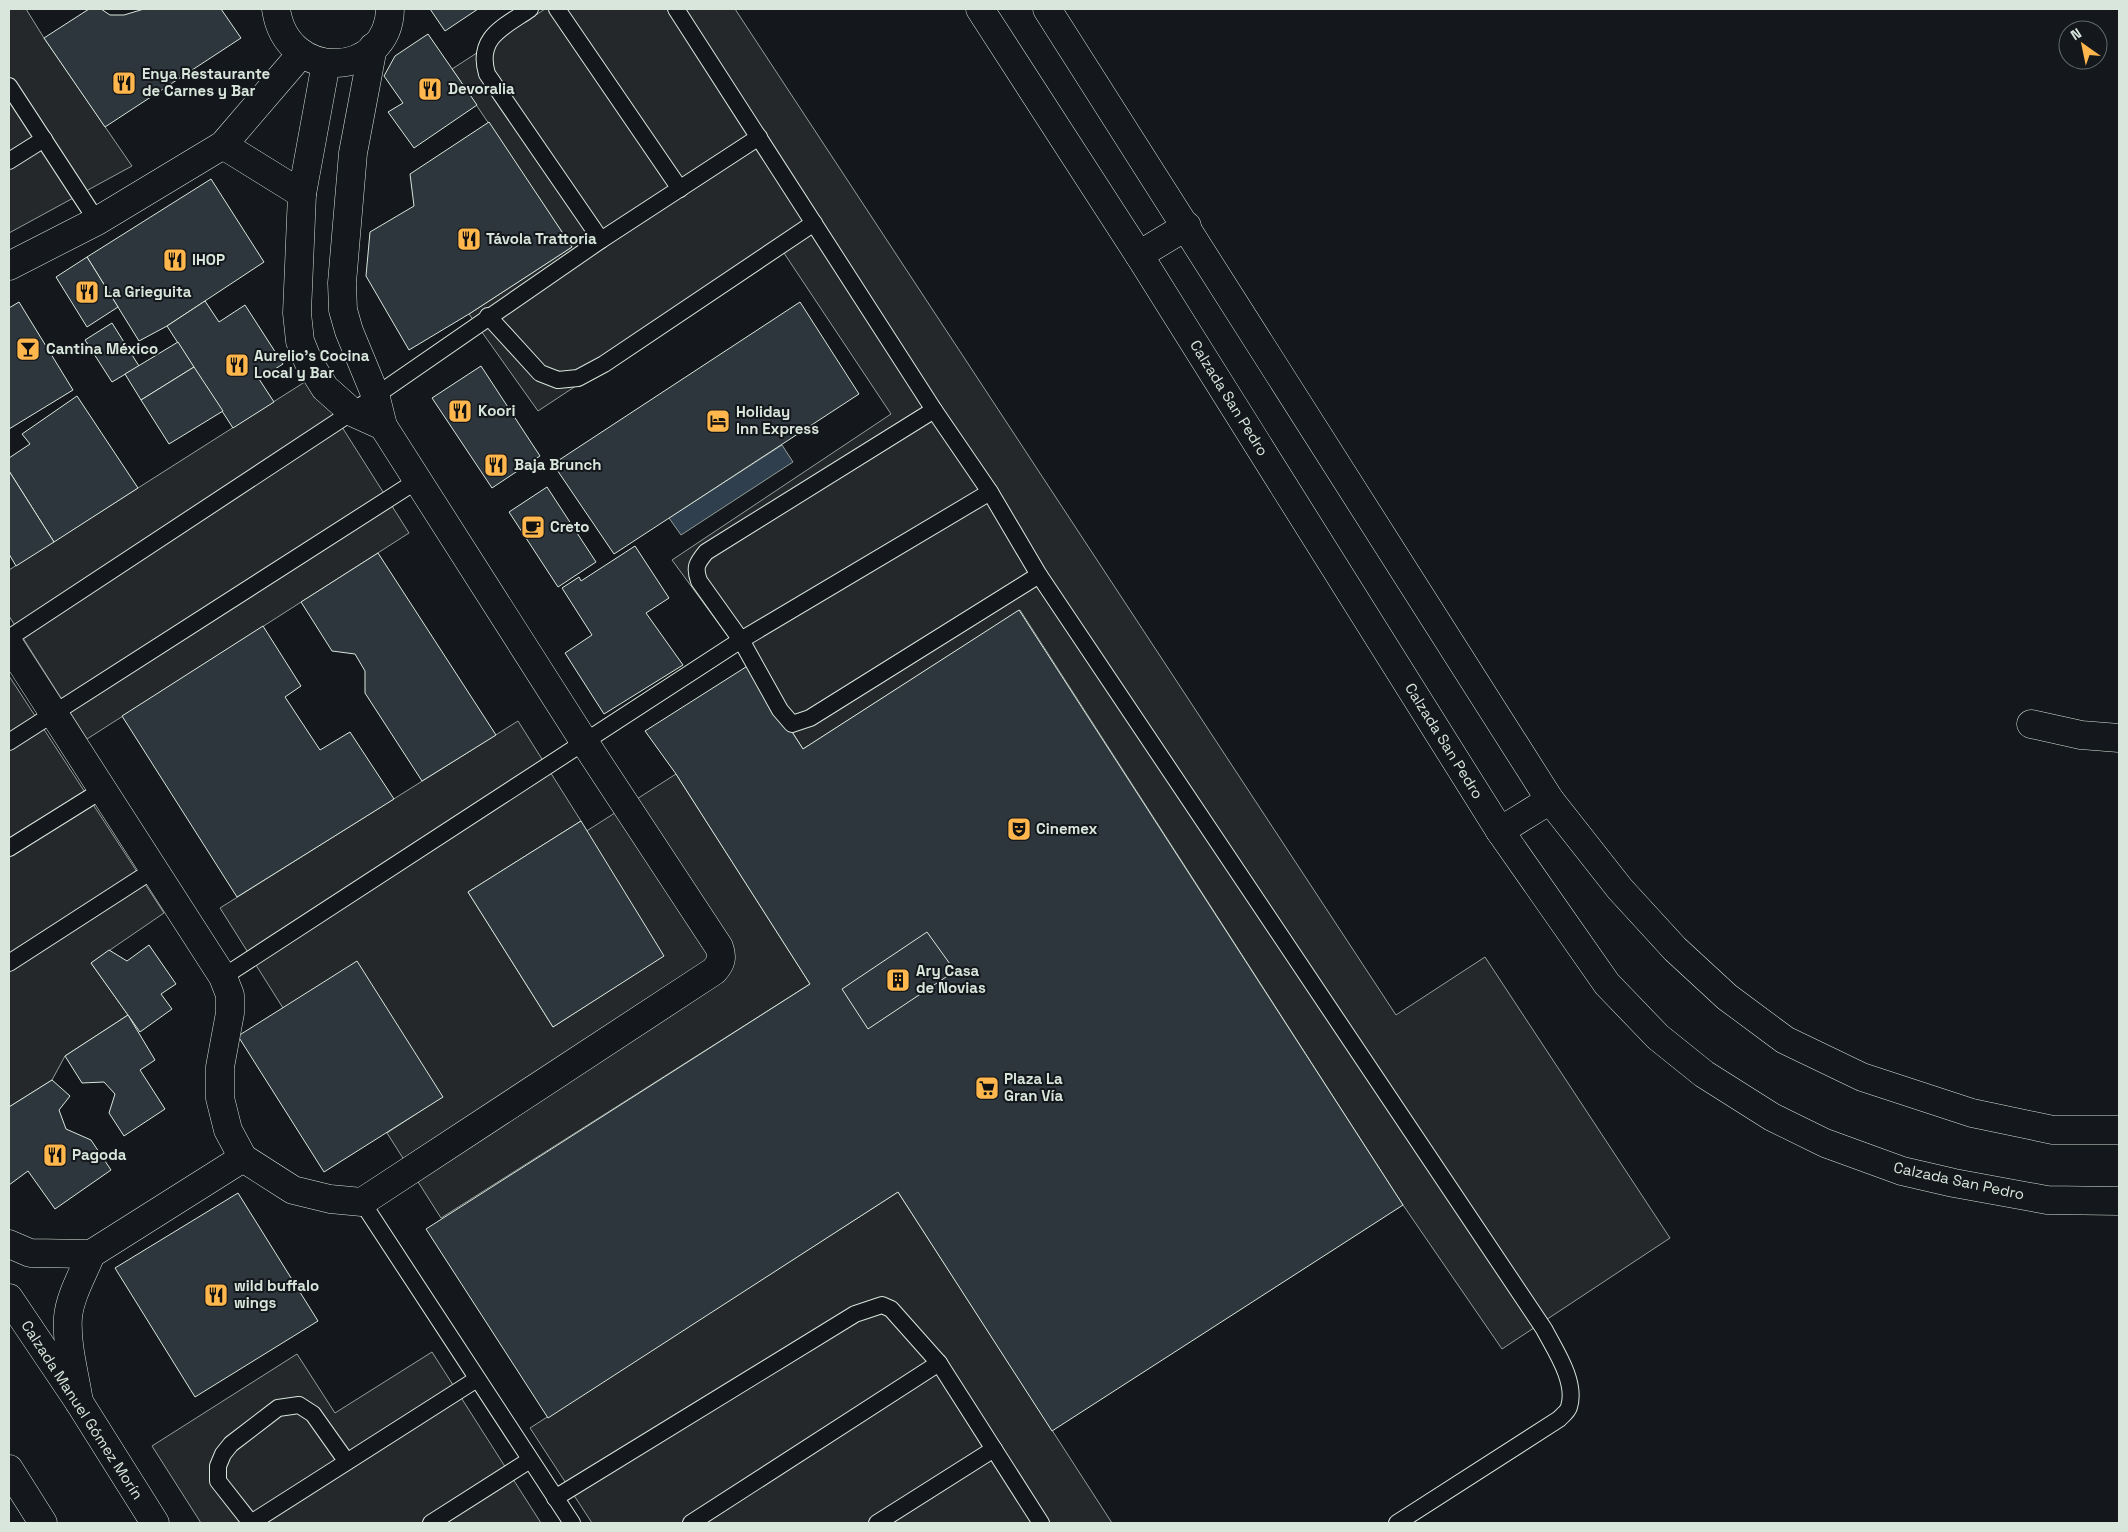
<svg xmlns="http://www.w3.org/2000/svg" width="2128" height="1532" font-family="'Space Grotesk',sans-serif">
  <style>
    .parking { fill: #24282b; stroke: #939e99 }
    .water { fill: #2f3f4d; stroke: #939e99 }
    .building { fill: #2c363c; stroke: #d8e6dc }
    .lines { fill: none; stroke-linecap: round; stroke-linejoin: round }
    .service-casing { stroke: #d8e6dc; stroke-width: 18 }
    .minor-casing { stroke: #d8e6dc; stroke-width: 29 }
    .primary-casing { stroke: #d8e6dc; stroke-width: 29 }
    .service { stroke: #14181c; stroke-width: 16 }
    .minor { stroke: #14181c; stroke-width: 28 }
    .primary { stroke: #14181c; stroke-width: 28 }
    .labels { text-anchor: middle; stroke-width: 4; stroke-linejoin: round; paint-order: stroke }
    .poi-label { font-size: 15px; font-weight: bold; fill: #d8e6dc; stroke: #14181c; text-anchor: start }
    .street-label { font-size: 15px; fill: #d8e6dc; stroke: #14181c }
  </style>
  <rect width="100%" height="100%" fill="#14181c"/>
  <!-- parking -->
  <g class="parking">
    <path d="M 9,9 L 26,9 L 44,38 L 132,166 L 9,233 Z"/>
    <path d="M 545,9 L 735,9 L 1396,1015 L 1485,957 L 1670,1238 L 1502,1349 L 1403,1205 L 1020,610 L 803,749 L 749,665 L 672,560 L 891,414 L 782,250 L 538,411 L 469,314 L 572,247 L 452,69 Z"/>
    <path d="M 311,378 L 409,533 L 87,739 L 9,616 L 9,570 Z"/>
    <path d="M 9,676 L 164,913 L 91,963 L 128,1015 L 65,1056 L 52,1080 L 9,1107 Z"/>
    <path d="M 518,721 L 581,821 L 468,892 L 553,1027 L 663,956 L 585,832 L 676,774 L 810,984 L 441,1218 L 387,1133 L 442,1097 L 283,1008 L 220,908 Z"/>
    <path d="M 898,1192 L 1112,1523 L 592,1523 L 530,1428 Z"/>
    <path d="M 432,1352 L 541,1523 L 201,1523 L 152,1446 L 297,1354 L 335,1413 Z"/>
  </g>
  <!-- water -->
  <path class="water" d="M 782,445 L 793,462 L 681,535 L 669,518 Z"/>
  <!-- building -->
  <g class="building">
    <path d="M 89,9 L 101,9 L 110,15 L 124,15 L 144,9 L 221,9 L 241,38 L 105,127 L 44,38 Z"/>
    <path d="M 430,9 L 478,9 L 445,31 Z"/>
    <path d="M 428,34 L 477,105 L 414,148 L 388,112 L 403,103 L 384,76 L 395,56 Z"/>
    <path d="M 489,122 L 572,247 L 469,314 L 409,350 L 366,276 L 370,232 L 414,206 L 410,174 Z"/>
    <path d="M 211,179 L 264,262 L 167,326 L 139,341 L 87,257 Z"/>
    <path d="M 87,257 L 118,307 L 87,327 L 56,277 Z"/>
    <path d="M 205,301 L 219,322 L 245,305 L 283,364 L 259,379 L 274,402 L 233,428 L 167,326 Z"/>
    <path d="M 19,302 L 73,390 L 9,429 L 9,308 Z"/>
    <path d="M 800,302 L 859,394 L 614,554 L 553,464 Z"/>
    <path d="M 112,323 L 139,366 L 112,382 L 85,340 Z"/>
    <path d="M 178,342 L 194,367 L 141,400 L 125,374 Z"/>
    <path d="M 481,366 L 540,456 L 492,488 L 432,398 Z"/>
    <path d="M 194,367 L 223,411 L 169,444 L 141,400 Z"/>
    <path d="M 77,396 L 138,488 L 54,542 L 9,471 L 9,458 L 30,444 L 22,434 Z"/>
    <path d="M 9,471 L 54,542 L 16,566 L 9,554 Z"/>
    <path d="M 547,487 L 596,562 L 558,587 L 509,512 Z"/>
    <path d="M 635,546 L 669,598 L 646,613 L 683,665 L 604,714 L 565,653 L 592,635 L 562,588 L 579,577 L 581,581 Z"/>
    <path d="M 378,553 L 496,735 L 422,781 L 365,693 L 365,671 L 355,654 L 332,651 L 301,602 Z"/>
    <path d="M 1019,610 L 1403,1205 L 1052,1431 L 898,1192 L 548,1418 L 426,1229 L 810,984 L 676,774 L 645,731 L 749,665 L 803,749 Z"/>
    <path d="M 263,626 L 301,686 L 285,697 L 320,750 L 350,732 L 394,799 L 237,897 L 122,716 Z"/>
    <path d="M 581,821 L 664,956 L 553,1027 L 468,892 Z"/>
    <path d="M 927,932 L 955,971 L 868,1029 L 842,989 Z"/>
    <path d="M 149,945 L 176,984 L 161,994 L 172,1009 L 140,1032 L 91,963 L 109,950 L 127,961 Z"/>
    <path d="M 357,961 L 443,1097 L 324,1172 L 238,1036 Z"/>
    <path d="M 128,1015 L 155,1060 L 140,1070 L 165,1109 L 124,1136 L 109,1113 L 115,1094 L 104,1082 L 82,1083 L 65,1056 Z"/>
    <path d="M 52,1080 L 70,1096 L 59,1110 L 66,1129 L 91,1140 L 111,1170 L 55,1209 L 28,1171 L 9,1185 L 9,1107 Z"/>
    <path d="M 238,1193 L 318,1321 L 195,1397 L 115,1268 Z"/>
  </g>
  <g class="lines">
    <!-- service casing -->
    <g class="service-casing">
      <g id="service">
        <path d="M 530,9 C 504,27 476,37 487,74 L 601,240"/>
        <path d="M 557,9 L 680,189"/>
        <path d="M 676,9 L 934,410 L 990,492 L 1039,575 L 1544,1329 C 1555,1350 1577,1382 1569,1407 C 1568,1411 1563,1415 1559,1419 L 1397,1523"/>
        <path d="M 9,86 L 97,221"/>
        <path d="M 9,161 L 44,139"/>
        <path d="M 488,316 L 540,373 L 558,380 L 578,378 L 604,364 L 814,223"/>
        <path d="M 934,410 L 706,552 C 697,563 694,567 699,581 L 741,640 L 780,710 L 792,724 L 810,718 L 1039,575"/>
        <path d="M 9,638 L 352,412 L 601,240 L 759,137"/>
        <path d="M 9,742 L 418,480"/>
        <path d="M 9,848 L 102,790"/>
        <path d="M 9,963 L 153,870"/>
        <path d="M 223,977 L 741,640 L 990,492"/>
        <path d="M 362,1202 L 572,1523"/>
        <path d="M 347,1462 L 313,1414 L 299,1405 L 278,1408 L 231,1444 L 223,1454 L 218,1466 L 218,1481 L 251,1523 L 477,1379"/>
        <path d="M 555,1498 L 855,1314 L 882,1305 L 891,1309 L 939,1363 L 1041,1523"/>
        <path d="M 431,1523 L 530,1460"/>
        <path d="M 691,1523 L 939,1363"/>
        <path d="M 877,1523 L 994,1449"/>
      </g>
    </g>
    <!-- minor casing -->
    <g class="minor-casing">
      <g id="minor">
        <path d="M 276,9 C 287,85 389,77 390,9"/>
        <path d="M 980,9 L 1139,255 L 1500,831 L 1607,984 L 1658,1037 L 1704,1074 L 1772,1117 L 1825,1143 L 1902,1171 L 1954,1183 L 2047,1200 L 2119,1201"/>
        <path d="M 1047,9 L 1550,800 L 1620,889 L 1675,949 L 1727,997 L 1785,1040 L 1862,1077 L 1972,1113 L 2053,1130 L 2119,1130"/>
        <path d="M 326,63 L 302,194 L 297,313 L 300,341 L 308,361 L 325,388 L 352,412 L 383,426"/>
        <path d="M 223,145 L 302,194"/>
        <path d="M 1139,255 L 1187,226"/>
        <path d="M 9,266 L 97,221 L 223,145 L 301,54"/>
        <path d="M 9,644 L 223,977 L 230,995 L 230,1013 L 220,1067 L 220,1098 L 228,1130 L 243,1158 L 293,1190 L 330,1199 L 362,1202 L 714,971 C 721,963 723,958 719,947 L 585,743 L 383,426 L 375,394 L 349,331 L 343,310 L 342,283 L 353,153 L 373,47"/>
        <path d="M 2031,724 L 2081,735 L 2119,738"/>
        <path d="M 1500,831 L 1550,800"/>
        <path d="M 9,1244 L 30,1253 L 91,1254 L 243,1158"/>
        <path d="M 79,1402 C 75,1375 66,1345 68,1317 C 70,1296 83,1274 91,1254"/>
      </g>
    </g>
    <!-- primary casing -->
    <g class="primary-casing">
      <g id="primary">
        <path d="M 9,1298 L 79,1402 L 155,1523"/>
        <path d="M 9,1469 L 43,1523"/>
      </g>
    </g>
    <!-- service -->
    <use href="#service" class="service"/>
    <!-- minor -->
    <use href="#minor" class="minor"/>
    <!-- primary -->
    <use href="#primary" class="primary"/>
  </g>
  <!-- icons -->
  <defs>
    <g id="restaurant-square" transform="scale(1.25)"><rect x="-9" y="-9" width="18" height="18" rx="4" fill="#ffb74d" stroke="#14181c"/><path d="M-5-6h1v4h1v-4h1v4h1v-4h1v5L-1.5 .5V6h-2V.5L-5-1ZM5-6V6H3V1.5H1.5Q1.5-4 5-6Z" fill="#111"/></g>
    <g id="bar-square" transform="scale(1.25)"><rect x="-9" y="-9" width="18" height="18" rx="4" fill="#ffb74d" stroke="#14181c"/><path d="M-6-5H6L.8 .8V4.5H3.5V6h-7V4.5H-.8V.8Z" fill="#111"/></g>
    <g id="hotel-square" transform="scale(1.25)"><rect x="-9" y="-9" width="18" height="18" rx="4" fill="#ffb74d" stroke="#14181c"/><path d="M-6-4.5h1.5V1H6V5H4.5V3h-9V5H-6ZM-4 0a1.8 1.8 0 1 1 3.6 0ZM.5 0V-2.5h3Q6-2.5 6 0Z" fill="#111"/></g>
    <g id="cafe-square" transform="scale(1.25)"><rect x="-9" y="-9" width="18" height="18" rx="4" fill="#ffb74d" stroke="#14181c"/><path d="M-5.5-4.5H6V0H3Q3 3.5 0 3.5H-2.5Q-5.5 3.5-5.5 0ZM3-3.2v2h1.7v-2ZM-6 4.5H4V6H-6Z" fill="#111"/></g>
    <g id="theatre-square" transform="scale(1.25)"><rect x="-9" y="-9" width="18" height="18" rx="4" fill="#ffb74d" stroke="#14181c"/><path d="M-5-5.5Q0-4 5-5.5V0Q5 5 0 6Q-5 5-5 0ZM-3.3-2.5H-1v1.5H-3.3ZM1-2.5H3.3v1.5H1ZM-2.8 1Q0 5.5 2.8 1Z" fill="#111"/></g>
    <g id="building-square" transform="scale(1.25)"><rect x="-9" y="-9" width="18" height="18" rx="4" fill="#ffb74d" stroke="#14181c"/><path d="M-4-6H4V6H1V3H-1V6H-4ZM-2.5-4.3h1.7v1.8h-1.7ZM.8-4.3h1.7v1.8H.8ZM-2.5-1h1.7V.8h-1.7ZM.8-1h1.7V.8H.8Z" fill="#111"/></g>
    <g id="supermarket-square" transform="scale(1.25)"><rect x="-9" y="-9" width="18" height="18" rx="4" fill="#ffb74d" stroke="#14181c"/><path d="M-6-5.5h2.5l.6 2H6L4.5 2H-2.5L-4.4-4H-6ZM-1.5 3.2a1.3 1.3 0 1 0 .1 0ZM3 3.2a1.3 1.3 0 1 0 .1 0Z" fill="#111"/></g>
  </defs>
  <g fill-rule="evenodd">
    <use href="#restaurant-square" x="124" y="83"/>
    <use href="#restaurant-square" x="430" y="89"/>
    <use href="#restaurant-square" x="469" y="239"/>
    <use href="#restaurant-square" x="175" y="260"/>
    <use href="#restaurant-square" x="87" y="292"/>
    <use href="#bar-square" x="28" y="349"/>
    <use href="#restaurant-square" x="237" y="365"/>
    <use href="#restaurant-square" x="460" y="411"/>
    <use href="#hotel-square" x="718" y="421"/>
    <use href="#restaurant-square" x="496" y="465"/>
    <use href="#cafe-square" x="533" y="527"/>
    <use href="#theatre-square" x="1019" y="829"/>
    <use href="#building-square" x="898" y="980"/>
    <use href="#supermarket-square" x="987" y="1088"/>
    <use href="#restaurant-square" x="55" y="1155"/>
    <use href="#restaurant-square" x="216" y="1295"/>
  </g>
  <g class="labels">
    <!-- poi labels -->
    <g class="poi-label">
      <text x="142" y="79">Enya Restaurante<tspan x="142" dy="17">de Carnes y Bar</tspan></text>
      <text x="448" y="94">Devoralia</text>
      <text x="486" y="244">Távola Trattoria</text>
      <text x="192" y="265">IHOP</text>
      <text x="104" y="297">La Grieguita</text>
      <text x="46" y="354">Cantina México</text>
      <text x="254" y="361">Aurelio's Cocina<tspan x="254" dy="17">Local y Bar</tspan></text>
      <text x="478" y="416">Koori</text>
      <text x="736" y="417">Holiday<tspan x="736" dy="17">Inn Express</tspan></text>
      <text x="514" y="470">Baja Brunch</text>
      <text x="550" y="532">Creto</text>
      <text x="1036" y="834">Cinemex</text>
      <text x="916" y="976">Ary Casa<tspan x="916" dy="17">de Novias</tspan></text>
      <text x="1004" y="1084">Plaza La<tspan x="1004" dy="17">Gran Vía</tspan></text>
      <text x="72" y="1160">Pagoda</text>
      <text x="234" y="1291">wild buffalo<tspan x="234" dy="17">wings</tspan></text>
    </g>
    <!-- street labels -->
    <g class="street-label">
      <text transform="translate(1229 398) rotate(58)" y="5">Calzada San Pedro</text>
      <text transform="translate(1444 741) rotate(58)" y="5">Calzada San Pedro</text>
      <text transform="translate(1959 1181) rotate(12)" y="5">Calzada San Pedro</text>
      <text transform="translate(82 1410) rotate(57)" y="5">Calzada Manuel Gómez Morín</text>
    </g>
  </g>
  <!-- border -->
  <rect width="2128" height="1532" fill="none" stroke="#d8e6dc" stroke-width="20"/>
  <!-- north arrow -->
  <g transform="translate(2083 45) rotate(327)"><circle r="24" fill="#14181c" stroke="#626a69"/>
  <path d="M0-4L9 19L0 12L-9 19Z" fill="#ffb74d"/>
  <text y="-8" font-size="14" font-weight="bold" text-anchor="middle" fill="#d8e6dc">N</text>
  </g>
</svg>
